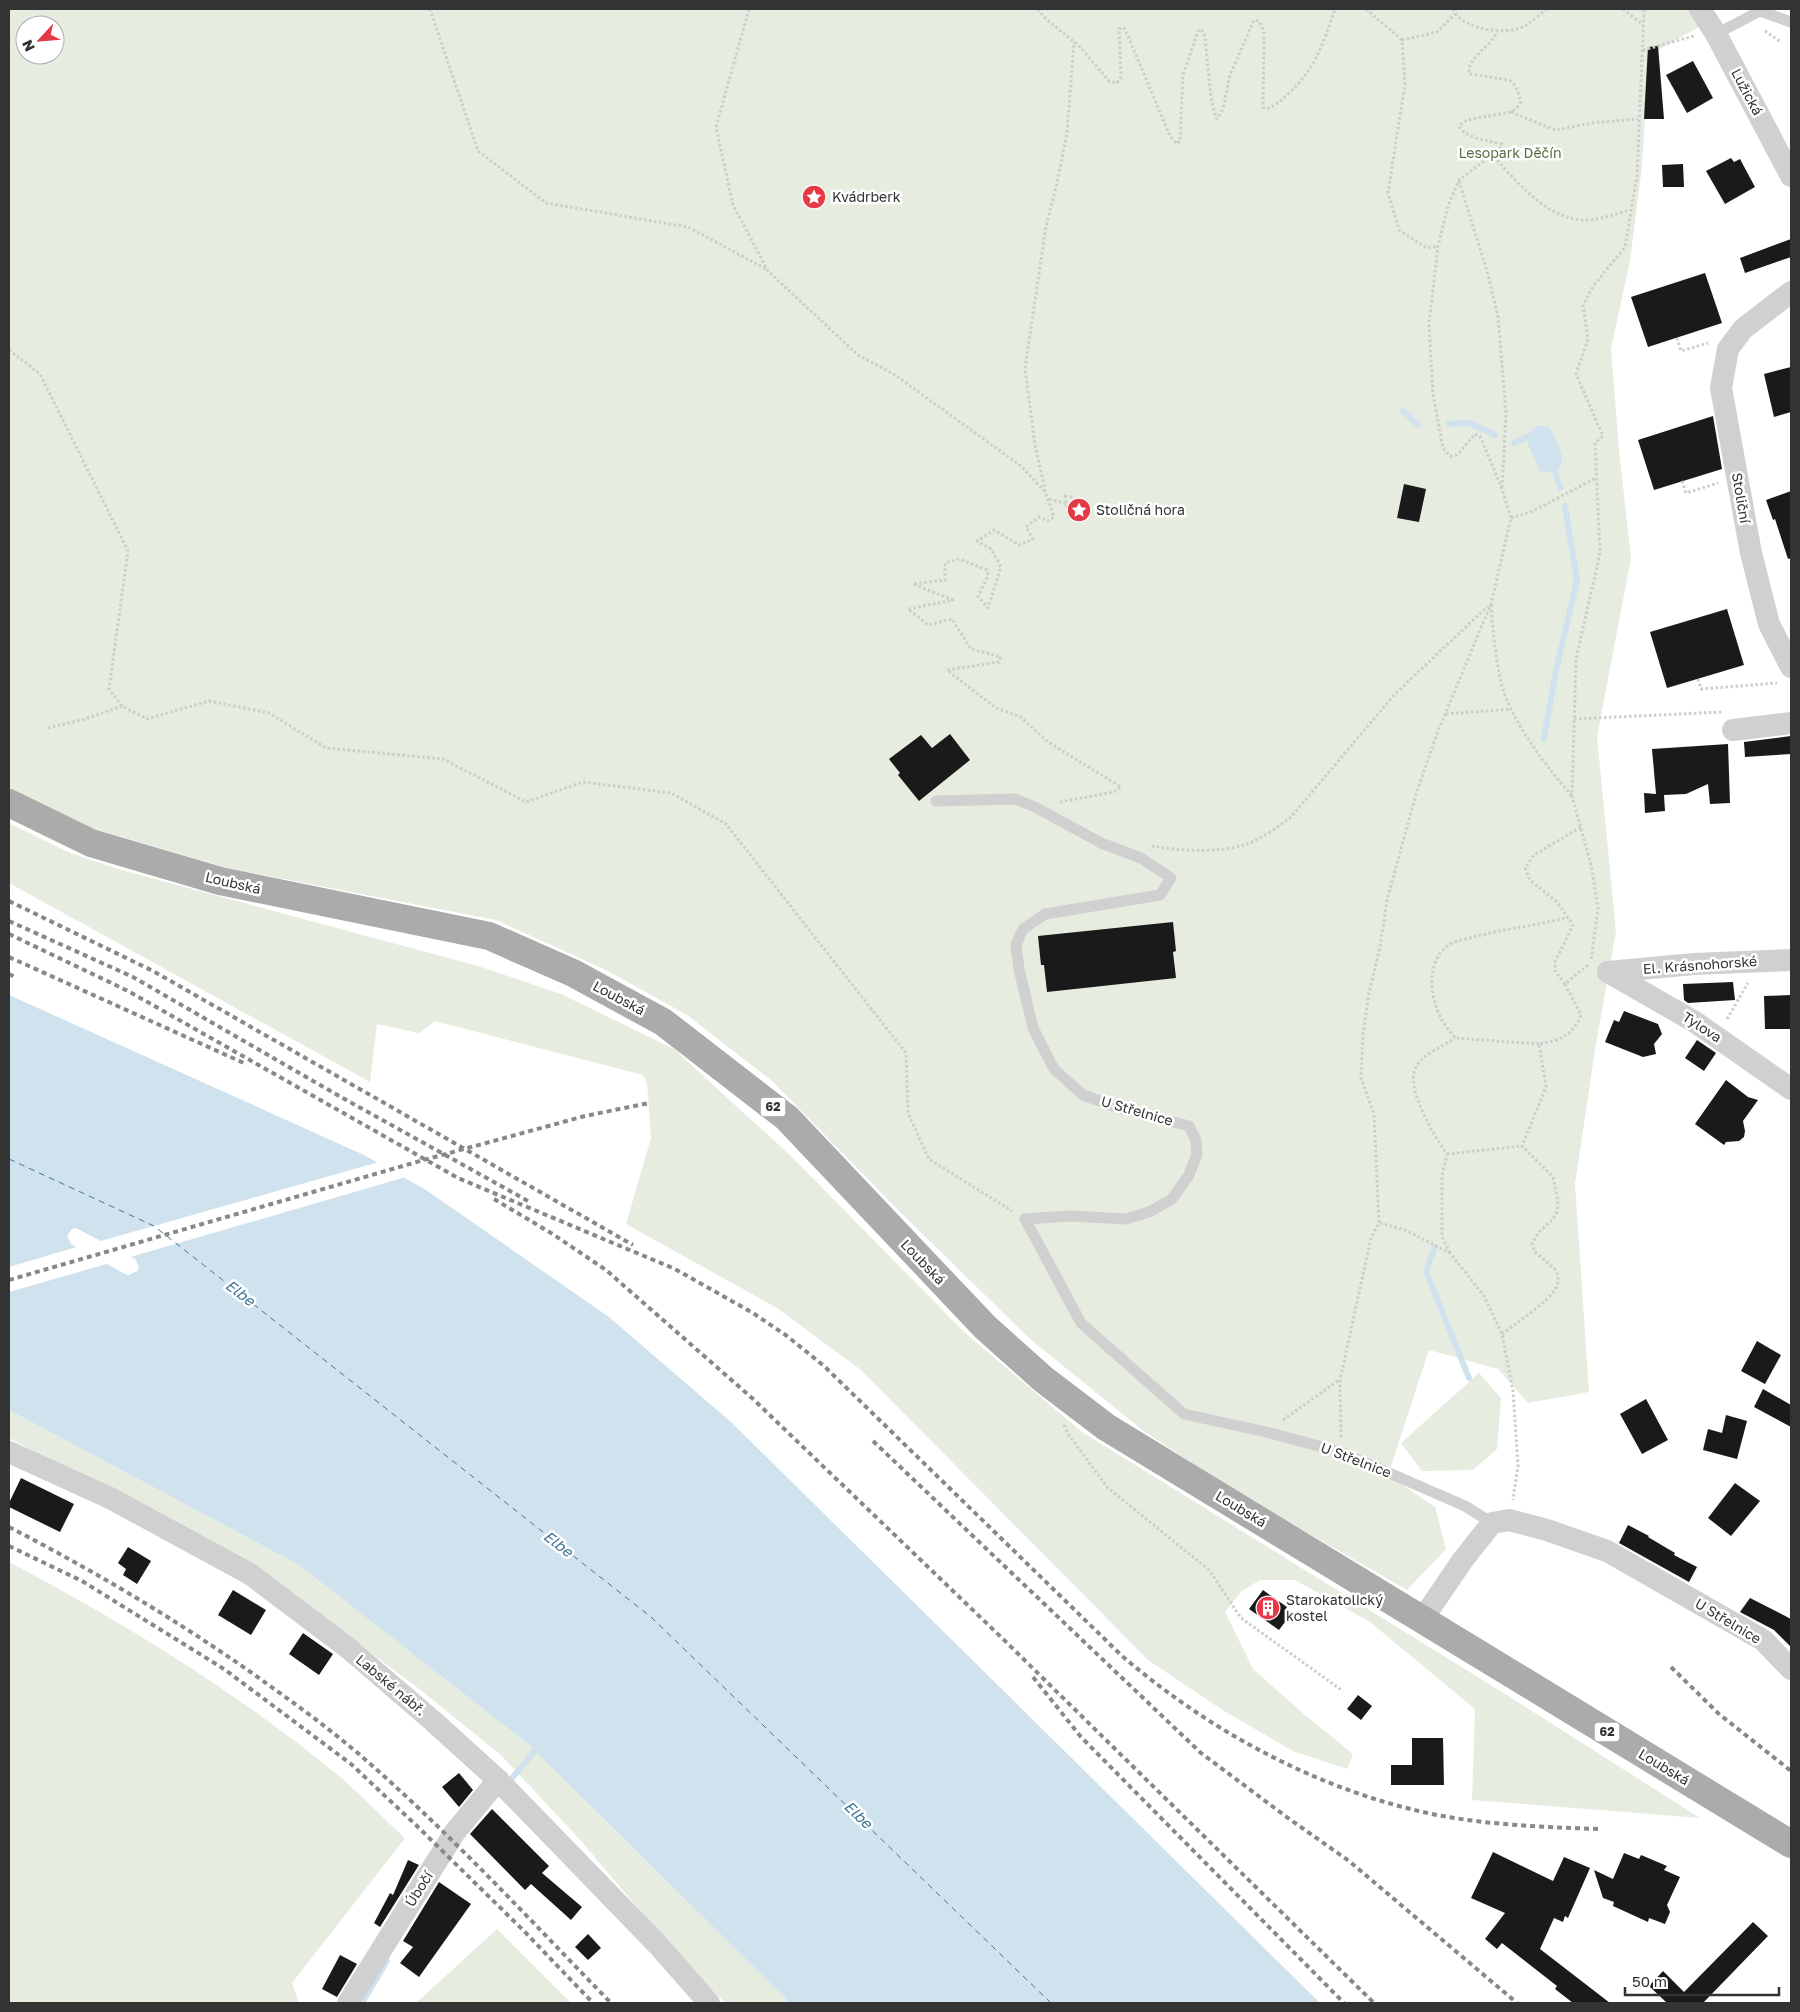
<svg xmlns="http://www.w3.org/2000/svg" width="1800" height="2012" font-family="'Golos Text',sans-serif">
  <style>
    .green { fill: #e6ecdf; fill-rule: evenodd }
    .water { fill: #cfe2ee; fill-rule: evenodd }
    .pier { fill: #fff }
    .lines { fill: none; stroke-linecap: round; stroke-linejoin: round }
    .stream { stroke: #cfe2ee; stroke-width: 6 }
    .ferry { stroke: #3f7597; stroke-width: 1; stroke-dasharray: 6 5; stroke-linecap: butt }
    .building { fill: #1a1a1a }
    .path { stroke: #cdcdcd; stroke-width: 3; stroke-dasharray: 2.5 2.5; stroke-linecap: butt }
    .service { stroke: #d0d0d0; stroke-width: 11 }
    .minor { stroke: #d0d0d0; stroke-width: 22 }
    .primary { stroke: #ababab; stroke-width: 28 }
    .rail { stroke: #888; stroke-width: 4; stroke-dasharray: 5 4; stroke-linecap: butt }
    .labels { text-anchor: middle; stroke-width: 5; stroke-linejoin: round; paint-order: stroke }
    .shield { fill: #fff; stroke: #707070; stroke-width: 1 }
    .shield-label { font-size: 12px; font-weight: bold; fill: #333 }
    .street-label { font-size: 14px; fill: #333; stroke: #fff }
    .park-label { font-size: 14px; fill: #56703f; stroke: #fff }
    .poi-label { font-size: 14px; fill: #333; stroke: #fff; text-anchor: start }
    .water-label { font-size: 15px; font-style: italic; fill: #3f7597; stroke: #fff }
  </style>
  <rect width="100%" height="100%" fill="#fff"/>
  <!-- green -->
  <g class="green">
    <path d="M 9,9 L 1692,9 L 1701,26 L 1649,55 L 1642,166 L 1630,261 L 1611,349 L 1619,450 L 1631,558 L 1597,737 L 1616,931 L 1595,1050 L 1575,1184 L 1589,1392 L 1528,1403 L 1498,1369 L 1429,1350 L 1388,1475 L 1435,1507 L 1446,1549 L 1407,1590 L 1240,1494 L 1145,1432 L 1030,1339 L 902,1214 L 772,1081 L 687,1015 L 608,971 L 496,920 L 227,868 L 85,826 L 9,789 ZM 25,25 L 55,25 L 55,55 L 25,55 Z"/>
    <path d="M 9,823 L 70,853 L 118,869 L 478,966 L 561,994 L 674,1049 L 793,1158 L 964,1332 L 1082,1432 L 1510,1697 L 1700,1818 L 1472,1800 L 1475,1709 L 1370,1622 L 1295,1580 L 1260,1580 L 1242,1591 L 1225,1612 L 1253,1669 L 1305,1715 L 1353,1754 L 1347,1769 L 1293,1751 L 1224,1711 L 1148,1660 L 861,1370 L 777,1308 L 626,1224 L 651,1138 L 647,1083 L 643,1075 L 435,1021 L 419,1033 L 377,1024 L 370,1082 L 9,883 Z"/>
    <path d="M 1479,1373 L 1501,1398 L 1497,1449 L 1473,1470 L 1422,1471 L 1401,1443 Z"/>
    <path d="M 9,1410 L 299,1565 L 528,1744 L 790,2003 L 725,2003 L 669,1945 L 582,1842 L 501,1755 L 418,1688 L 261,1571 L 9,1438 Z"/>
    <path d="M 9,1562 C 125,1623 238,1693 339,1776 C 362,1796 383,1818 405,1838 L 292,1983 L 299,2003 L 9,2003 Z"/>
    <path d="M 497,1929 L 571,2003 L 416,2003 Z"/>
  </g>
  <!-- water -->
  <g class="water">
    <path d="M 1538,425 L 1549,427 C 1556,437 1571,466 1554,471 C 1547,473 1545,474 1539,470 C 1536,458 1526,446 1527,435 Z"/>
    <path d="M 9,995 L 364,1155 L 426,1190 L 609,1317 L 731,1422 L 1320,2003 L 790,2003 L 528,1744 L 299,1565 L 9,1410 ZM 76,1228 L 135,1259 L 139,1267 L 137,1271 L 129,1275 L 125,1274 L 71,1244 L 67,1236 L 72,1229 Z"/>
  </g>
  <!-- pier -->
  <g class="pier">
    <path d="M 379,1162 L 406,1177 L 127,1258 L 97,1242 Z"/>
    <path d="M 80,1246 L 110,1263 L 9,1292 L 9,1267 Z"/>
  </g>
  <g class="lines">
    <!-- stream -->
    <g class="stream">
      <path d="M 1403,411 L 1418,425"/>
      <path d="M 1449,424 L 1470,423 L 1495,435"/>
      <path d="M 1514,443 L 1533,434"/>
      <path d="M 1552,462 L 1560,488"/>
      <path d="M 1544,739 L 1555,675 L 1577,580 L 1565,506"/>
      <path d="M 1435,1247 L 1426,1271 L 1469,1378"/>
      <path d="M 507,1784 L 539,1746"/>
      <path d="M 362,2003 L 387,1961"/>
    </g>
    <!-- ferry -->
    <path class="ferry" d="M 9,1159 L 154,1226 L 651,1617 L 1051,2003"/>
  </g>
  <!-- building -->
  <g class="building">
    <path d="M 1658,46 L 1664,119 L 1644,119 L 1648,47 Z"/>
    <path d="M 1693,61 L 1713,98 L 1687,113 L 1666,75 Z"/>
    <path d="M 1731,158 L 1734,162 L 1740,159 L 1755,187 L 1725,204 L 1706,171 Z"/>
    <path d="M 1683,164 L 1684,187 L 1663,187 L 1662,165 Z"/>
    <path d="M 1791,239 L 1791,257 L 1745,273 L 1740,258 Z"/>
    <path d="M 1705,273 L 1722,323 L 1648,347 L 1631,297 Z"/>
    <path d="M 1791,367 L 1791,412 L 1774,417 L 1764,374 Z"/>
    <path d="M 1713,416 L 1722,469 L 1654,490 L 1638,440 Z"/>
    <path d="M 1404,484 L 1426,489 L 1419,522 L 1397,518 Z"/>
    <path d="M 1791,491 L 1791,558 L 1788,559 L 1775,519 L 1773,520 L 1766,500 Z"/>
    <path d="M 1727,609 L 1744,665 L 1667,688 L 1650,632 Z"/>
    <path d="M 950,734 L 970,760 L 919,801 L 898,775 L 900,773 L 889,759 L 921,735 L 932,748 Z"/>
    <path d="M 1791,736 L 1791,754 L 1745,757 L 1744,742 Z"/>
    <path d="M 1728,744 L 1730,803 L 1710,804 L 1708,784 L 1686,794 L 1664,795 L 1665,811 L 1645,813 L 1644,793 L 1656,794 L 1652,749 Z"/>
    <path d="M 1173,922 L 1176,951 L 1173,952 L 1176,978 L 1047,992 L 1044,965 L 1041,965 L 1038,936 Z"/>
    <path d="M 1733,982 L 1735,1000 L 1688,1003 L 1684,1000 L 1683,984 Z"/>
    <path d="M 1791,995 L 1791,1029 L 1765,1029 L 1764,996 Z"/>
    <path d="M 1624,1011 L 1658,1024 L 1662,1034 L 1654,1044 L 1656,1054 L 1643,1057 L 1605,1042 L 1614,1020 L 1619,1022 Z"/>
    <path d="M 1697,1040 L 1716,1053 L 1704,1071 L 1685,1058 Z"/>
    <path d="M 1726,1080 L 1748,1097 L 1758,1100 L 1743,1121 L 1745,1131 L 1744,1137 L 1739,1141 L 1726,1142 L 1724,1145 L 1695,1124 Z"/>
    <path d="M 1757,1341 L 1781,1355 L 1765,1384 L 1741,1371 Z"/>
    <path d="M 1763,1389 L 1791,1405 L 1791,1427 L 1754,1407 Z"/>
    <path d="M 1646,1399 L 1668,1440 L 1642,1454 L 1620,1414 Z"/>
    <path d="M 1726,1415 L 1747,1421 L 1737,1459 L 1703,1450 L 1708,1429 L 1722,1433 Z"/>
    <path d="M 21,1478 L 74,1504 L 60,1532 L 9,1507 L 9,1503 Z"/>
    <path d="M 1735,1483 L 1760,1501 L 1731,1536 L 1708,1518 Z"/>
    <path d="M 1628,1525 L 1649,1536 L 1648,1537 L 1675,1553 L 1674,1555 L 1697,1567 L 1689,1582 L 1619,1543 Z"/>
    <path d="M 128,1547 L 151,1561 L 137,1584 L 123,1575 L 126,1569 L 118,1563 Z"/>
    <path d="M 233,1590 L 266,1610 L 251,1635 L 218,1615 Z"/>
    <path d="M 1263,1590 L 1287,1607 L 1285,1610 L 1291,1614 L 1279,1630 L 1249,1609 Z"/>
    <path d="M 1750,1598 L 1791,1619 L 1791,1647 L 1774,1630 L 1740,1612 Z"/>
    <path d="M 303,1633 L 333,1654 L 319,1675 L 289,1654 Z"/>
    <path d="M 1358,1695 L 1372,1706 L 1361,1720 L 1347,1709 Z"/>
    <path d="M 1412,1738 L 1443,1738 L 1444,1785 L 1391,1785 L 1391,1765 L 1412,1765 Z"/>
    <path d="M 459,1773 L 473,1790 L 459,1807 L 442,1787 Z"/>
    <path d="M 492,1809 L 549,1866 L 542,1873 L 582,1907 L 571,1920 L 531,1884 L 525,1890 L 470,1834 Z"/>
    <path d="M 1493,1852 L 1553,1881 L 1564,1857 L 1590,1868 L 1568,1918 L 1565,1916 L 1563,1922 L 1554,1918 L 1540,1949 L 1610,2003 L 1573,2003 L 1555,1989 L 1557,1986 L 1502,1943 L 1497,1949 L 1485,1939 L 1505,1913 L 1471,1898 Z"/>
    <path d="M 1624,1853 L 1639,1859 L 1641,1855 L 1667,1866 L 1664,1870 L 1680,1877 L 1667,1905 L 1670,1912 L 1665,1924 L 1649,1918 L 1648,1922 L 1613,1906 L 1614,1902 L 1603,1898 L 1594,1870 L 1613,1879 Z"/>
    <path d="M 408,1860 L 419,1865 L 380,1927 L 374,1923 L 390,1893 L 393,1895 Z"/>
    <path d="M 439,1882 L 471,1904 L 419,1977 L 400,1963 L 413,1947 L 403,1941 Z"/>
    <path d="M 1753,1922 L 1768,1936 L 1703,2003 L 1667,2003 L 1649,1986 L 1663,1971 L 1684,1992 Z"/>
    <path d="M 588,1934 L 601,1948 L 588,1960 L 575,1947 Z"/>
    <path d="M 340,1955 L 357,1964 L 337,1997 L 322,1989 Z"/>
  </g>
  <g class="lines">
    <!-- path -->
    <g class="path">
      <path d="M 430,9 L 478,151 L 546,203 L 688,227 L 768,270"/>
      <path d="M 749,9 L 716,127 L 733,205 L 768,271 L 858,355 L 895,375 L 1021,466 L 1046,493"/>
      <path d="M 1038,9 L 1044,17 L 1080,47 L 1109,81 L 1117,83 L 1121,77 L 1119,29 L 1122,27 L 1125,29 L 1170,136 L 1177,144 L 1180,141 L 1183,75 L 1198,31 L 1201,29 L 1205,37 L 1211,98 L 1216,118 L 1217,119 L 1223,109 L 1230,75 L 1254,20 L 1259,21 L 1264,32 L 1263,107 L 1266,109 C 1275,106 1281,101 1288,94 C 1316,68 1323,44 1335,9"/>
      <path d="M 1366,9 L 1402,40 L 1405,84 L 1388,193 L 1399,230 L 1427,248 L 1438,246"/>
      <path d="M 1453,9 C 1462,30 1506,36 1525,26 C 1533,21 1540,14 1547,9"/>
      <path d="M 1623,9 L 1642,24"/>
      <path d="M 1765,31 L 1781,42"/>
      <path d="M 1402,40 L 1437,32 L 1455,14"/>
      <path d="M 1643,50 L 1694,36"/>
      <path d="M 1511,112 L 1555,130 L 1592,123 L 1638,119"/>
      <path d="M 1492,155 L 1501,147 L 1502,144 C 1490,141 1464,138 1459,126 L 1467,120 L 1510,112 L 1516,109 L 1521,102 C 1518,93 1517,85 1509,80 L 1469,74 C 1467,56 1492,47 1497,31"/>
      <path d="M 1459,181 L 1487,271 L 1498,317 L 1506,413 L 1502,489"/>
      <path d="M 1677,338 L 1681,351 L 1708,343"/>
      <path d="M 9,350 L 40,374 L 128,551 L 109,689 L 122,706 L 147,719 L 209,701 L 269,713 L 326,748 L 443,759 L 526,802 L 583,782 L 671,793 L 726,824 L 906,1053 L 908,1113 L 929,1159 L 1012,1211"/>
      <path d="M 1682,481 L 1686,493 L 1718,483"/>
      <path d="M 1065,496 L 1073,497 L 1077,505 L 1075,512 L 1069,516 Z"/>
      <path d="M 1049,499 L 1067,504"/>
      <path d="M 1511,518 L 1533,511 L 1596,478"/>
      <path d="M 1491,605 C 1493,630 1495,656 1501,682 C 1510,720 1546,766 1572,796"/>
      <path d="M 1698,679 L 1701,689 L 1777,683"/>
      <path d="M 1446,714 L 1510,709"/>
      <path d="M 1574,719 L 1722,712"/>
      <path d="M 48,728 L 85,719 L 122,706"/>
      <path d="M 1060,802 L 1114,792 L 1121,787 L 1048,742 L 1021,717 L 996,708 L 947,670 L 999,662 L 1001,657 L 971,649 L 952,619 L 928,625 L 908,609 L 953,600 L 913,584 L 945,580 L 945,563 L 959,559 L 987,570 L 988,576 L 978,596 L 988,608 L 1001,567 L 991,549 L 977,541 L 994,530 L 1019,545 L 1033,539 L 1026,527 L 1039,517 L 1048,521 L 1054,517 L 1046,494 L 1035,445 L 1025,368 L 1046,226 L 1057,183 L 1067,133 L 1074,42"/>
      <path d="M 1152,846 C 1180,851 1217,853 1244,845 C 1260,840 1278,827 1291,817 L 1394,695 L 1488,606"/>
      <path d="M 1591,959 L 1598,908 L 1591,865 L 1572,796 L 1576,659 L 1600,553 L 1595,443 L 1603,436 L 1576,374 L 1588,339 L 1583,305 L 1594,285 L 1625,247 L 1637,176 L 1644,9"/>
      <path d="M 1565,984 L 1555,971 L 1555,962 L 1573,925 L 1557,902 L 1530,880 L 1525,868 L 1534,855 L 1581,827"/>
      <path d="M 1727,1019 L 1748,983"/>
      <path d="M 1539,1044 L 1455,1038 C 1450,1031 1443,1024 1440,1016 C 1429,994 1426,957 1452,943 C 1458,940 1467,939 1474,937 C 1505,928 1537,926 1568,917"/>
      <path d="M 1447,1154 L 1522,1146"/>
      <path d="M 1380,1223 L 1405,1230 L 1450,1253 L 1484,1296 L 1502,1334 L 1513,1391 L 1518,1466 L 1513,1500"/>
      <path d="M 1450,1253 L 1442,1237 L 1442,1175 L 1447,1154 C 1435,1137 1403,1086 1417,1065 C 1424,1054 1443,1046 1455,1038"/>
      <path d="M 1502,1334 C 1515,1324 1551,1300 1557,1286 C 1559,1280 1558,1276 1556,1270 L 1535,1252 L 1532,1244 L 1539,1232 L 1553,1219 L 1557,1212 L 1558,1201 L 1553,1177 L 1522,1146 L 1546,1087 L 1539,1044 C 1561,1040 1572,1036 1581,1015 L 1565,984 L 1589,964"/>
      <path d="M 1283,1420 L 1339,1380"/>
      <path d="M 1064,1425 L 1068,1434 L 1107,1487 L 1209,1570 L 1241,1618 L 1343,1691"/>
      <path d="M 1341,1437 L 1340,1380 L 1371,1238 L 1379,1223 L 1374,1114 L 1361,1078 L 1363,1034 L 1369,993 L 1380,947 L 1387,900 L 1416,794 L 1438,731 L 1491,604 L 1511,518 L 1502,489 L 1480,436 L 1475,434 L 1457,455 L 1450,456 L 1443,448 L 1433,394 L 1429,323 L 1438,246 L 1448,206 L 1459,180 L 1492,155 C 1517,181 1543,216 1581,220 C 1597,221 1615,214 1630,210"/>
    </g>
    <!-- service -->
    <g class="service">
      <path d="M 1716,34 L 1760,11 L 1791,22"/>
      <path d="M 936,801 L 1015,799 L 1035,807 L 1101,843 L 1141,858 L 1171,878 L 1160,895 L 1045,914 L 1023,929 L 1016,945 L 1019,969 L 1033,1028 L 1054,1069 L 1083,1095 L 1122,1109 L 1189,1126 L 1196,1140 L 1197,1154 L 1189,1175 L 1172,1199 L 1149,1212 L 1126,1219 L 1070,1216 L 1025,1219 L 1081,1323 L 1184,1414 L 1266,1432 L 1341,1452 L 1465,1506 L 1492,1523"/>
    </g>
    <!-- minor -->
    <g class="minor">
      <path d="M 1700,9 L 1716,34 L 1791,176"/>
      <path d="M 1791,292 L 1743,329 L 1728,349 L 1721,388 L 1751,553 L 1769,624 L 1791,667"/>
      <path d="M 1733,730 L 1791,723"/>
      <path d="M 1608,972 L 1695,1022 L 1791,1089"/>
      <path d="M 1608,972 L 1694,964 L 1791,960"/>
      <path d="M 9,1452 L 110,1498 L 250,1574 L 348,1648 L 433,1721 L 498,1780 L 658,1945 L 709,2003"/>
      <path d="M 1422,1620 L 1462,1561 L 1492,1523 L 1509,1520 L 1547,1530 L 1607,1551 L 1763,1640 L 1791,1669"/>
      <path d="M 348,2003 L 455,1832 L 498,1780"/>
    </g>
    <!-- primary -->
    <path class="primary" d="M 9,803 L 91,843 L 220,881 L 489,936 L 573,973 L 663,1022 L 787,1118 L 985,1327 L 1043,1379 L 1106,1427 L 1791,1844"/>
    <!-- rail -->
    <g class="rail">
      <path d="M 9,901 L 153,971 L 633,1245"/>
      <path d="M 9,921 L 133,977 L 341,1097 L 528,1201"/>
      <path d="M 9,934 L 128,991 L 458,1178 L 675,1269 L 753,1313 L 787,1336 L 824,1366 L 1121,1655 C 1209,1731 1318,1790 1432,1814 C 1487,1825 1542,1827 1598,1829"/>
      <path d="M 9,957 L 246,1064"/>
      <path d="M 9,974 L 17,978"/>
      <path d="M 494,1199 L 551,1233 L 606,1270 L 752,1398 L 1002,1638 L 1374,2003"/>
      <path d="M 9,1280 L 420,1161 L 585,1116 L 649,1103"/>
      <path d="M 873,1441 L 1201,1753 L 1288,1818 L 1349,1861 L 1517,2003"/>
      <path d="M 9,1527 C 102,1575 192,1629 277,1691 C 305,1711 333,1732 360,1755 C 449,1832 529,1919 611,2003"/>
      <path d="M 9,1546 L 82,1581 L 224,1669 L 351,1764 L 417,1826 L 524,1931 L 593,2003"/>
      <path d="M 1671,1667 L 1719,1714 L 1791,1771"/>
      <path d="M 1033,1677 L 1081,1737 L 1344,2003"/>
    </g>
  </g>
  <!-- icons -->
  <defs>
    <g id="sight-disc" transform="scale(1.25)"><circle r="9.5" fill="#e63946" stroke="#fff"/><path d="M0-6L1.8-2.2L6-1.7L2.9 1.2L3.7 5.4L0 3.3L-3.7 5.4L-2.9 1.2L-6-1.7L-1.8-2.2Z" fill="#fff"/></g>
    <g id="building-disc" transform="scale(1.25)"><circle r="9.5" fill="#e63946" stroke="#fff"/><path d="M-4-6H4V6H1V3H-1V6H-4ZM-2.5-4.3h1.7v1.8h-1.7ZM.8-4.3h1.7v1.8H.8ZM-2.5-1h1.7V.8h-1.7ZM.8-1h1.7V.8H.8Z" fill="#fff"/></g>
  </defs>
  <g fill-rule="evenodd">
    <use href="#sight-disc" x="814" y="197"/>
    <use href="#sight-disc" x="1079" y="510"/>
    <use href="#building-disc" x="1268" y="1608"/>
  </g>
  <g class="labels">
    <!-- shield labels -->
    <g class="shield">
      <rect x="760.5" y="1097.5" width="25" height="19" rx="4"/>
      <rect x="1594.5" y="1722.5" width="25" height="19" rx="4"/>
    </g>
    <g class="shield-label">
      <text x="773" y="1111">62</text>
      <text x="1607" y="1736">62</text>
    </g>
    <!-- street labels -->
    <g class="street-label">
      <text transform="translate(1747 92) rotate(62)" y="5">Lužická</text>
      <text transform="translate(1741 498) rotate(80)" y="5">Stoliční</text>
      <text transform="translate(233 883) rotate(13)" y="5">Loubská</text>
      <text transform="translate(1700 965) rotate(-4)" y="5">El. Krásnohorské</text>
      <text transform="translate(619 998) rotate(28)" y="5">Loubská</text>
      <text transform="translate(1702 1027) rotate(33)" y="5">Tylova</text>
      <text transform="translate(1137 1111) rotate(16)" y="5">U Střelnice</text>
      <text transform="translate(923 1262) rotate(46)" y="5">Loubská</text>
      <text transform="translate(1356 1460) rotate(21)" y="5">U Střelnice</text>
      <text transform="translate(1241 1509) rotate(31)" y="5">Loubská</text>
      <text transform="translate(1728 1621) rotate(31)" y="5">U Střelnice</text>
      <text transform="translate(391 1685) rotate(40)" y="5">Labské nábř.</text>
      <text transform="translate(1664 1767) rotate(31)" y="5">Loubská</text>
      <text transform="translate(419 1889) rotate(-58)" y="5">Úbočí</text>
    </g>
    <!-- park labels -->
    <g class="park-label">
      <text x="1510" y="158">Lesopark Děčín</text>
    </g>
    <!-- poi labels -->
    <g class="poi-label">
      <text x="832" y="202">Kvádrberk</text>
      <text x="1096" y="515">Stoličná hora</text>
      <text x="1286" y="1605">Starokatolický<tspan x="1286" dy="16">kostel</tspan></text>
    </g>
    <!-- water labels -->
    <g class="water-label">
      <text transform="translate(240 1293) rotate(38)" y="5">Elbe</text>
      <text transform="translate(558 1544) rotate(38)" y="5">Elbe</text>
      <text transform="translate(858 1815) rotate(44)" y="5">Elbe</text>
    </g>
  </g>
  <!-- border -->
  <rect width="1800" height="2012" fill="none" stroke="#333333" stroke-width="20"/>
  <!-- north arrow -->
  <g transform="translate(40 40) rotate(244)"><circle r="24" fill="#ffffff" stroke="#adadad"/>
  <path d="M0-4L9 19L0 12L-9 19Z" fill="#e63946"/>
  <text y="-8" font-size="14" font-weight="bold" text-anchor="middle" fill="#333333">N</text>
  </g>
  <!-- scale -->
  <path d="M1625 1987v8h154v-8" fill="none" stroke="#333333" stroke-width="2.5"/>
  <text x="1632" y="1987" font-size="15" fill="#333333" stroke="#ffffff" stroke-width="4" paint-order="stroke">50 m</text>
</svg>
